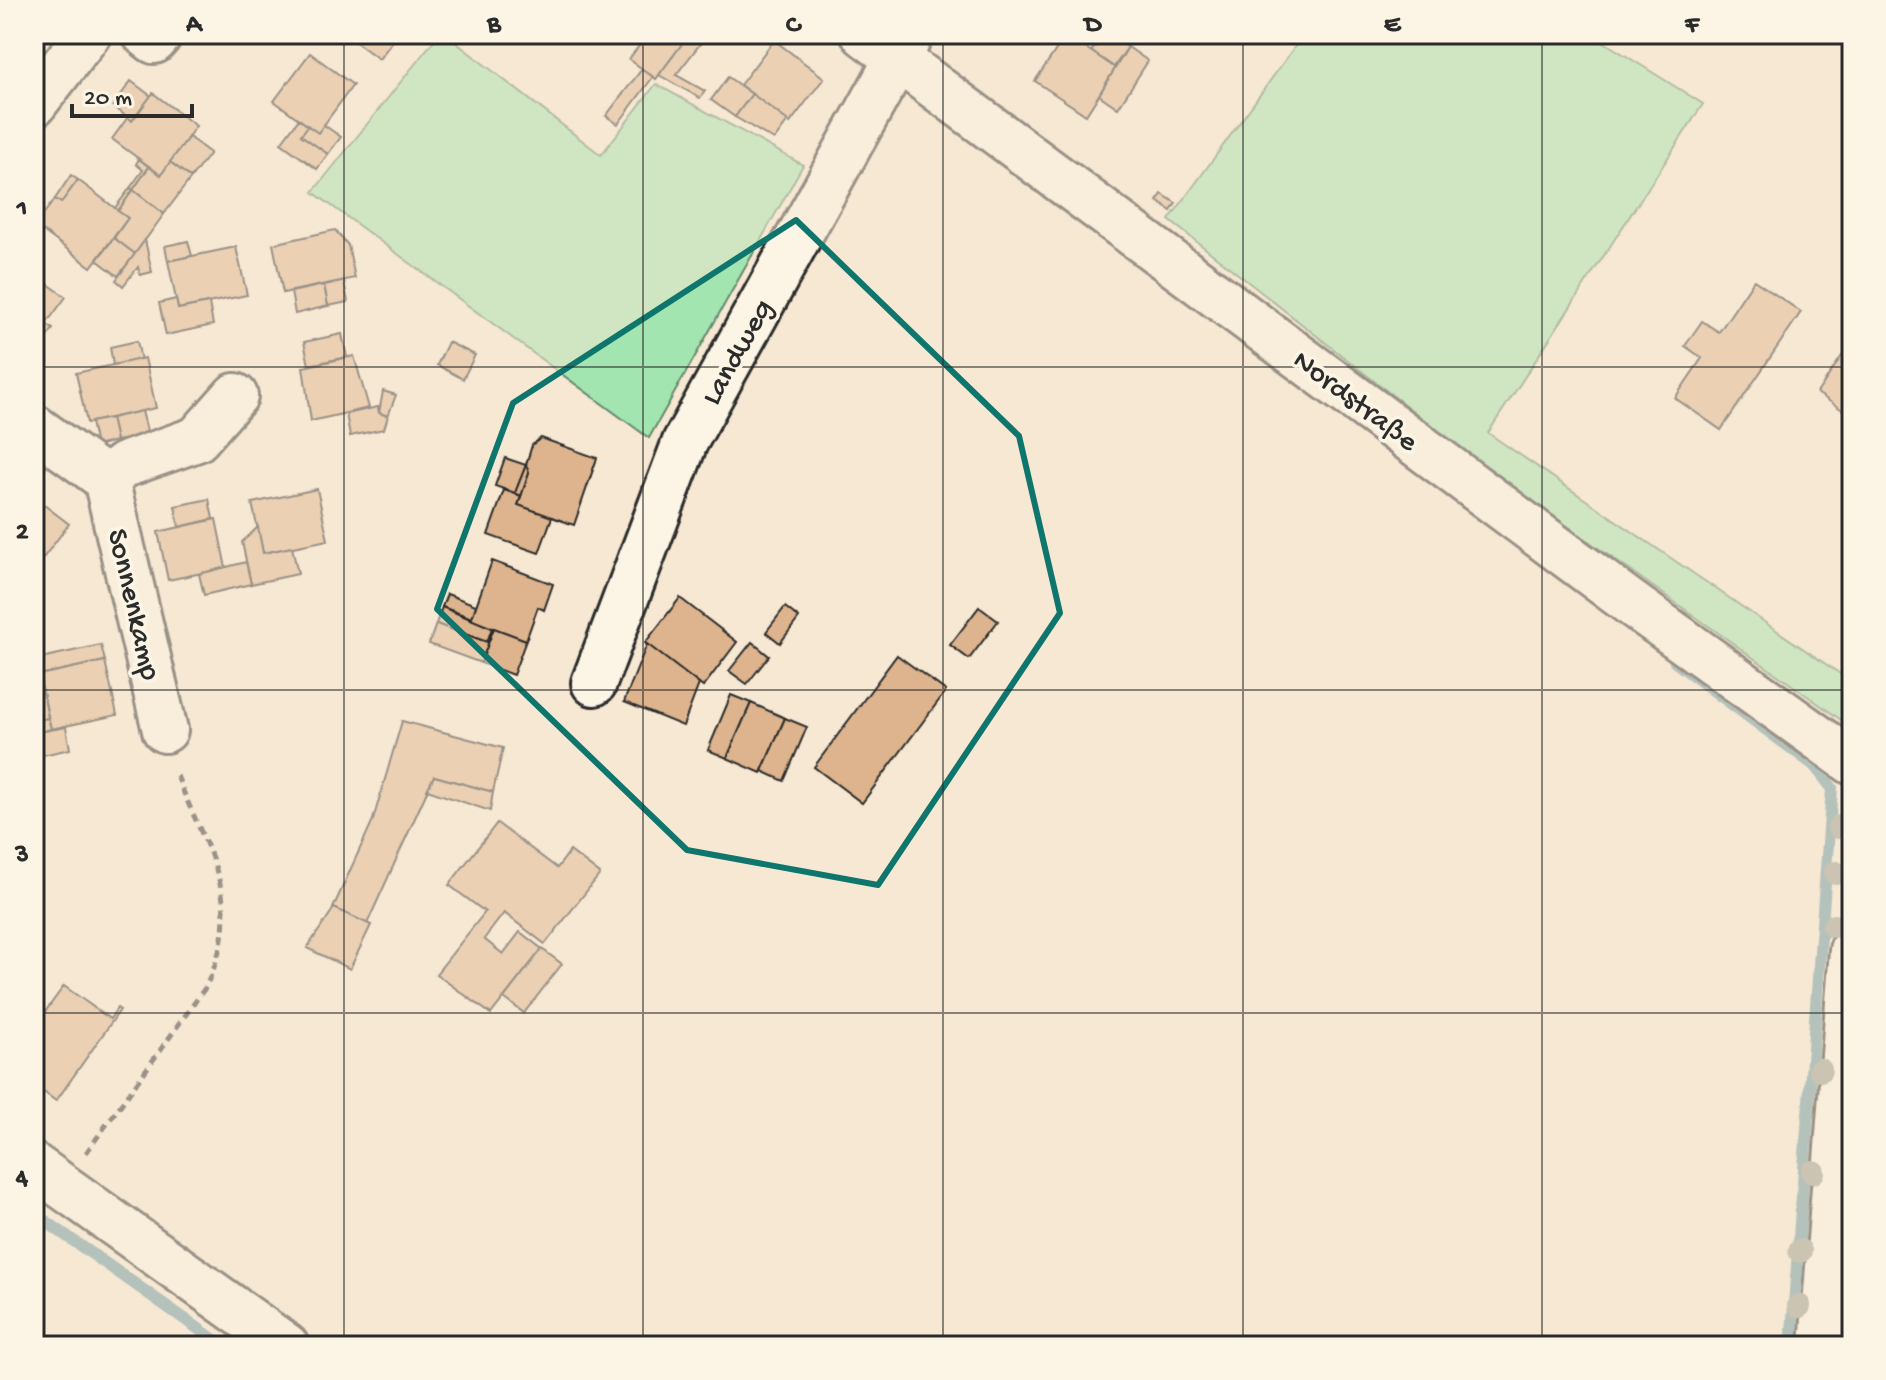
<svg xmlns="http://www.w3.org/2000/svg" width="1886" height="1380" font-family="'Gochi Hand',sans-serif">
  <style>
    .green { fill: #a2e5b0; stroke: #66886e; stroke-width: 2 }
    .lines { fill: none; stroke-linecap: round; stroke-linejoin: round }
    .stream { stroke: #65959e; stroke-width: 12 }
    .building { fill: #ddb48d; stroke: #2b2b2b; stroke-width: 2 }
    .minor-casing { stroke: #2b2b2b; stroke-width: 50 }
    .path { stroke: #2b2b2b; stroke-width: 5; stroke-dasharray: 8 6; stroke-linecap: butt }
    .minor { stroke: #fcf5e5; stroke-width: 44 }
    .tree { fill: #979a89 }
    .marked { fill: none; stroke: #0f766e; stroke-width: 6; stroke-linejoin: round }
    .grid { fill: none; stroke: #2b2b2b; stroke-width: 2; stroke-opacity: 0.55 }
    .labels { text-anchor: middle; stroke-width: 7; stroke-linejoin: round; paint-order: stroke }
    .street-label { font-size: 30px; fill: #2b2b2b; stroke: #fcf5e5 }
    .neatline { fill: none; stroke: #2b2b2b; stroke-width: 3 }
    .grid-label { font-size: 26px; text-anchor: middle; font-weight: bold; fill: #2b2b2b }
  </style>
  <rect width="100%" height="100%" fill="#f6e8d3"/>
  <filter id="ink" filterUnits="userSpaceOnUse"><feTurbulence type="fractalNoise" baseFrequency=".0125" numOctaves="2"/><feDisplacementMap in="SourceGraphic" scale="16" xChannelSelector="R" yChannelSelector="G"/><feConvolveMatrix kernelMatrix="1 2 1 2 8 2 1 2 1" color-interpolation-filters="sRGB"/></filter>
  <g filter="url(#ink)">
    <!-- green -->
    <g class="green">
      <path d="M 439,34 L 445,34 L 601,155 L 656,84 L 803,165 L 649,438 L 313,192 Z"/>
      <path d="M 1304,34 L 1591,34 L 1703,104 L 1488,433 L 1852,682 L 1852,717 L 1847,724 L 1484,467 L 1169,220 Z"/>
    </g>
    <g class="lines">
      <!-- stream -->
      <g class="stream">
        <path d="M 1675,662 L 1815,766 L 1832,788 L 1791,1346"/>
        <path d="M 34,1213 L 223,1346"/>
        <path d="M 1847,1346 L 1852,1271"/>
      </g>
    </g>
    <!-- building -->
    <g class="building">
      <path d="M 345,34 L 398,34 L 379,59 Z"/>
      <path d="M 648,34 L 688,36 L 656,79 L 629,59 Z"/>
      <path d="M 1066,35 L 1116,68 L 1086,115 L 1035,81 Z"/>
      <path d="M 1108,35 L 1128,47 L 1114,67 L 1091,51 Z"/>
      <path d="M 688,36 L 700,44 L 676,75 L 705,91 L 700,98 L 659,75 Z"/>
      <path d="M 774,40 L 824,78 L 790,123 L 740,85 Z"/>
      <path d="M 1128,47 L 1148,61 L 1118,108 L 1099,95 Z"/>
      <path d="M 310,53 L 353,85 L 318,133 L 274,101 Z"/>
      <path d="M 642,69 L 653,77 L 618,124 L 606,116 Z"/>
      <path d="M 728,77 L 752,94 L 735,117 L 711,100 Z"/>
      <path d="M 131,81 L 151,96 L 132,121 L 113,106 Z"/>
      <path d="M 153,93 L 196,126 L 161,175 L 112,139 L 128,117 L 132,121 Z"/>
      <path d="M 752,94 L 788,121 L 774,140 L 735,117 Z"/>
      <path d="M 299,119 L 308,126 L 301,135 L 328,154 L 317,169 L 281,143 Z"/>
      <path d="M 324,125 L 341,137 L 328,154 L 301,135 L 308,126 L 318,133 Z"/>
      <path d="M 189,137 L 210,153 L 191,178 L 170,162 Z"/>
      <path d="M 139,159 L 149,167 L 133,190 L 130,188 L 143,170 L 136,164 Z"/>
      <path d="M 170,162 L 191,178 L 164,214 L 133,190 L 149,167 L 161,175 Z"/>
      <path d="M 71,175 L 78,180 L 61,203 L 55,199 Z"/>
      <path d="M 78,180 L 128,218 L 91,267 L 35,225 L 55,199 L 61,203 Z"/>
      <path d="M 130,188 L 133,190 L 118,211 L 115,208 Z"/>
      <path d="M 133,190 L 164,214 L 135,254 L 114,238 L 128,218 L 118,211 Z"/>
      <path d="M 1162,194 L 1176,203 L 1171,211 L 1157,201 Z"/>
      <path d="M 335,230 L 348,245 L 355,278 L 283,293 L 273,244 Z"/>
      <path d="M 114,238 L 135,254 L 118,276 L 97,260 Z"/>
      <path d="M 145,240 L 152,272 L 140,275 L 138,267 L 123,286 L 116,280 Z"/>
      <path d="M 188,241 L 192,256 L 168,261 L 165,246 Z"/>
      <path d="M 236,247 L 247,295 L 178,309 L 168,261 Z"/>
      <path d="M 34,274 L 66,297 L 46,324 L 53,329 L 35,353 Z"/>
      <path d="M 1754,280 L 1801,312 L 1721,430 L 1675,398 L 1702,358 L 1685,346 L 1702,321 L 1719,332 Z"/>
      <path d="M 344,281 L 348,302 L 328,306 L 324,285 Z"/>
      <path d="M 324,285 L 328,306 L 295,314 L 291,292 Z"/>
      <path d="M 176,299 L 178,309 L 209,303 L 213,325 L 166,335 L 159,303 Z"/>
      <path d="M 342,334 L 347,357 L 309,365 L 304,342 Z"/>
      <path d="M 137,341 L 141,360 L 113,365 L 110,347 Z"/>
      <path d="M 1852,341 L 1852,406 L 1847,413 L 1817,393 Z"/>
      <path d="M 448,342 L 475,355 L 463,379 L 437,365 Z"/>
      <path d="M 354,356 L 369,408 L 311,421 L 303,367 Z"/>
      <path d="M 145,358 L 156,408 L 87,423 L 76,373 Z"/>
      <path d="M 383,391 L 396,395 L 388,416 L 379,413 Z"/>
      <path d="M 378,407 L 379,413 L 388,416 L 384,429 L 350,436 L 346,414 Z"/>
      <path d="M 142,411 L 148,435 L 116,441 L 111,418 Z"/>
      <path d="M 111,418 L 116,441 L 96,446 L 91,422 Z"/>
      <path d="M 541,438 L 597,458 L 574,525 L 518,505 L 529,473 L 526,465 L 532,445 Z"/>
      <path d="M 505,458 L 526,465 L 515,493 L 495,486 Z"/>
      <path d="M 526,465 L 529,473 L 521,496 L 515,493 Z"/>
      <path d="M 317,489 L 328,540 L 263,553 L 252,503 Z"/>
      <path d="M 504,490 L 521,496 L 518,505 L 552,517 L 539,553 L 488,535 Z"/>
      <path d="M 209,499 L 213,519 L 179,527 L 175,506 Z"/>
      <path d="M 39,501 L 69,524 L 34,570 L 34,505 Z"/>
      <path d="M 216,519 L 226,568 L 168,580 L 158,532 Z"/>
      <path d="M 258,527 L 263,553 L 292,547 L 298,574 L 251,584 L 242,542 Z"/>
      <path d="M 492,561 L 553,584 L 544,610 L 538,607 L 526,640 L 471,620 Z"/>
      <path d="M 246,562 L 251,584 L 204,595 L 199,574 Z"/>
      <path d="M 447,594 L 476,605 L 472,618 L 442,607 Z"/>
      <path d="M 680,598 L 737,642 L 703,687 L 645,643 Z"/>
      <path d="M 442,607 L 492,628 L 487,642 L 436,624 Z"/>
      <path d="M 785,607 L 799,618 L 780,643 L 766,632 Z"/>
      <path d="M 979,607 L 998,621 L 969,659 L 950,645 Z"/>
      <path d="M 436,624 L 487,642 L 494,628 L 481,663 L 429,644 Z"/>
      <path d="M 494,628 L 526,640 L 513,675 L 481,663 Z"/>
      <path d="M 752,642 L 769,656 L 747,684 L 729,671 Z"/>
      <path d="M 647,644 L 699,684 L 683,726 L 624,702 Z"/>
      <path d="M 101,645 L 105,661 L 39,675 L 36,659 Z"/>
      <path d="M 897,655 L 946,691 L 862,803 L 814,767 Z"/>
      <path d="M 105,661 L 117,715 L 51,729 L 39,675 Z"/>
      <path d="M 42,688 L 48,718 L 34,721 L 34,690 Z"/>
      <path d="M 731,695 L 751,703 L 727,758 L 708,750 Z"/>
      <path d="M 751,703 L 785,718 L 761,773 L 727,758 Z"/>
      <path d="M 48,718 L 51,729 L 34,733 L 34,721 Z"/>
      <path d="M 785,718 L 807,727 L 784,781 L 762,771 Z"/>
      <path d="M 402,721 L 503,748 L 493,792 L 434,776 L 367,924 L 333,908 L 373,820 Z"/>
      <path d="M 66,727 L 70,749 L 34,757 L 34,733 Z"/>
      <path d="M 434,776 L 493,792 L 490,811 L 427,790 Z"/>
      <path d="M 497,823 L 557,868 L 570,851 L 600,874 L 545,944 L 504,913 L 484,939 L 503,954 L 520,932 L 542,949 L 491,1014 L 436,974 L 485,912 L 449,885 Z"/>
      <path d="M 334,908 L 371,925 L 350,969 L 307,948 Z"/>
      <path d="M 542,949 L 562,964 L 524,1013 L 504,998 Z"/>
      <path d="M 64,986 L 110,1019 L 117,1008 L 120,1010 L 56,1101 L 34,1085 L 34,1027 Z"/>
    </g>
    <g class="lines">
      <!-- minor casing -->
      <g class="minor-casing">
        <g id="minor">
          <path d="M 145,34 L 154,41 L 160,34"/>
          <path d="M 864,34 L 1628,601 L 1852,762"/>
          <path d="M 34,104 L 88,34"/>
          <path d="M 34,427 L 106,479 L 124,465 L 197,439 L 235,396"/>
          <path d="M 106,479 L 165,730"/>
          <path d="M 594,683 L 685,442 L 911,34"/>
          <path d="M 34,1166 L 286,1346"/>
          <path d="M 1822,1346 L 1852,950"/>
        </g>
      </g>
      <!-- path -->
      <path class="path" d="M 86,1153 L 205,988 C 250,897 204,851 175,770"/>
      <!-- minor -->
      <use href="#minor" class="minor"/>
    </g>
    <!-- trees -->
    <g class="tree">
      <circle cx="1839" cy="827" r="12"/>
      <circle cx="1836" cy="873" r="12"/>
      <circle cx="1834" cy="926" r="12"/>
      <circle cx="1820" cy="1070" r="12"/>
      <circle cx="1813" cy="1172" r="12"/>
      <circle cx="1800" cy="1251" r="12"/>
      <circle cx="1799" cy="1306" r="12"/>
    </g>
  </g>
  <!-- marked area -->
  <path d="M0 0H1886V1380H0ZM 796,220 L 1019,436 L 1060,613 L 878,885 L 687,850 L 437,609 L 513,403 Z" fill="#f6e8d3" fill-opacity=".55" fill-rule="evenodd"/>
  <path class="marked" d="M 796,220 L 1019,436 L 1060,613 L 878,885 L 687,850 L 437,609 L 513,403 Z"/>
  <!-- grid -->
  <path class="grid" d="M 344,34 L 344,1346M 643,34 L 643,1346M 943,34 L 943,1346M 1243,34 L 1243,1346M 1542,34 L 1542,1346M 34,367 L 1852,367M 34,690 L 1852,690M 34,1013 L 1852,1013"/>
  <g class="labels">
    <!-- street labels -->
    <g class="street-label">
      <text transform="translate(735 351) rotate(-61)" y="10">Landweg</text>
      <text transform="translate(1357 399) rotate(37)" y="10">Nordstraße</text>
      <text transform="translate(136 604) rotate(77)" y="10">Sonnenkamp</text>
    </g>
  </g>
  <!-- margin -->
  <rect width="1886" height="1380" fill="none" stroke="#fcf5e5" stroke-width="88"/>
  <!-- scale -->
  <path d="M72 104v12h120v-12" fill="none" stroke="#2b2b2b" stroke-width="4"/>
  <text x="84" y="104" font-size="24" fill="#2b2b2b" stroke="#fcf5e5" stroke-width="6" paint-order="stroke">20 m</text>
  <rect x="44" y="44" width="1798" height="1292" class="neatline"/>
  <g class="grid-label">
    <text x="194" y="31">A</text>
    <text x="494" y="31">B</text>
    <text x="793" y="31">C</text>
    <text x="1093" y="31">D</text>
    <text x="1392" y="31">E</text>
    <text x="1692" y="31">F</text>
    <text x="22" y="215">1</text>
    <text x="22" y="538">2</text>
    <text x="22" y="861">3</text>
    <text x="22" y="1184">4</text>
  </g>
</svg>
